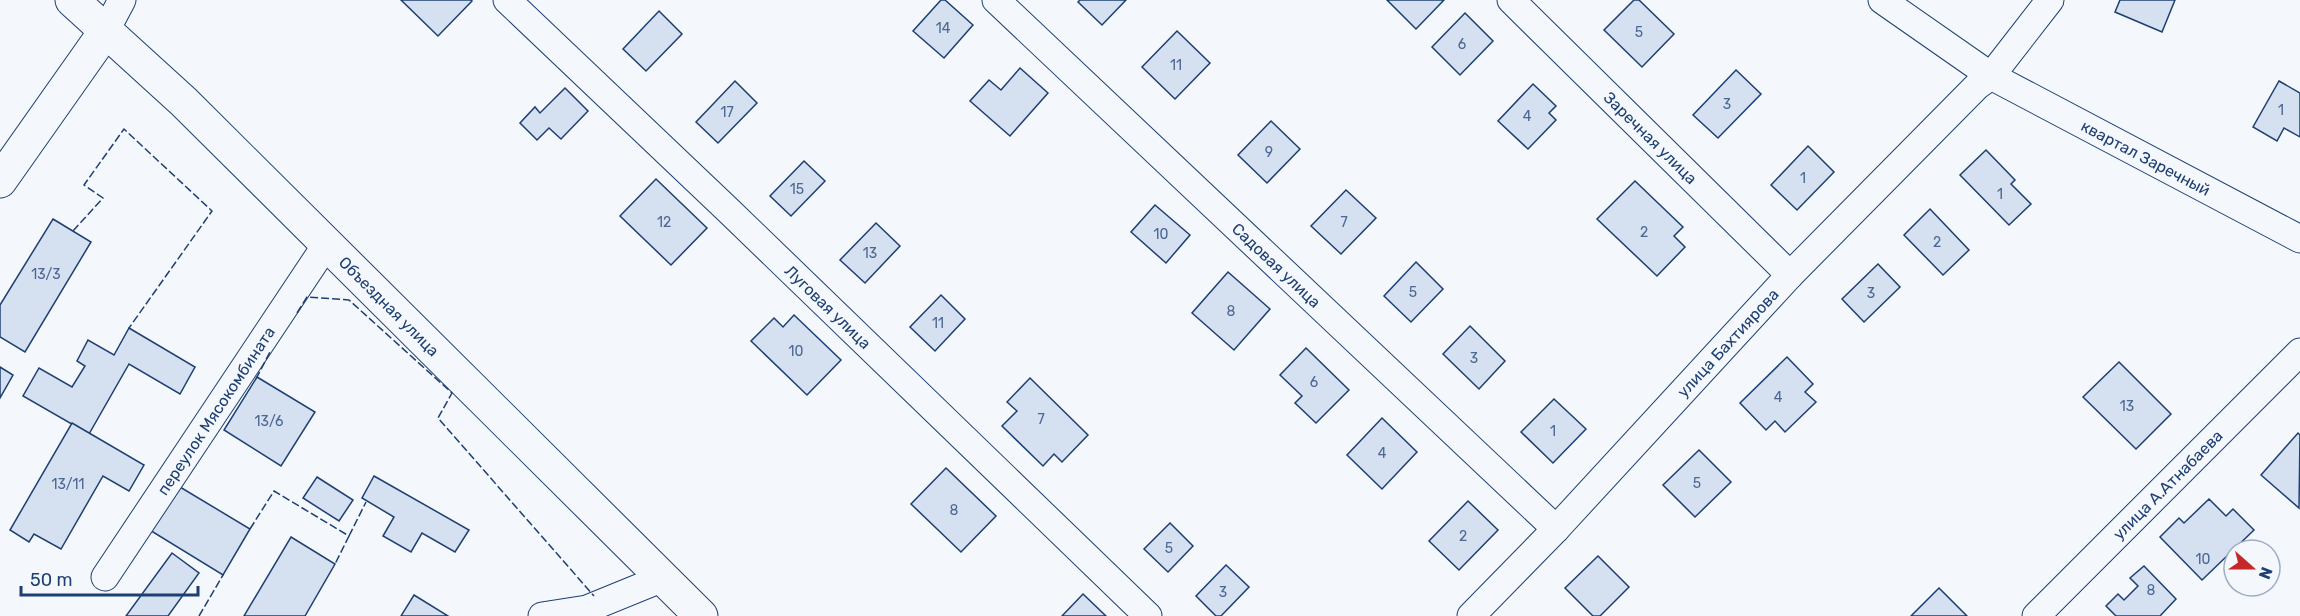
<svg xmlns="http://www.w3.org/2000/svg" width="2300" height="616" font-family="Rubik,sans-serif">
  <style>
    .building { fill: #d5e0f0; stroke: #1d3f73; stroke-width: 1.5 }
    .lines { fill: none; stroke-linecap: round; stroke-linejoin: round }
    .minor-casing { stroke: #1d3f73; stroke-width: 29 }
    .major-casing { stroke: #1d3f73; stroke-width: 35 }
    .minor { stroke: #f4f7fb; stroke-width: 27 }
    .major { stroke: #f4f7fb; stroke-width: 33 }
    .fence { stroke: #1d3f73; stroke-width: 1.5; stroke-dasharray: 8 3; stroke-linecap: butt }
    .labels { text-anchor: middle; stroke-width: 4.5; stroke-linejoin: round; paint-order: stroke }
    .number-label { font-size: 14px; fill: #4b6792 }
    .street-label { font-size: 16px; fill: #1d3f73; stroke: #f4f7fb }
  </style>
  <rect width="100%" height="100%" fill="#f4f7fb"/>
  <!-- building -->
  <g class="building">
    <path d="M 401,0 L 471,0 L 472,1 L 438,36 Z"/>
    <path d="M 941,0 L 945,0 L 973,25 L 944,58 L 913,31 Z"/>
    <path d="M 1080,0 L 1126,0 L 1102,25 L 1078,2 Z"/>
    <path d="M 1387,0 L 1444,0 L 1416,29 Z"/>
    <path d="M 1634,0 L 1639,0 L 1674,34 L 1642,67 L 1604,30 Z"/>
    <path d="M 2120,0 L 2175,0 L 2162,32 L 2115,12 Z"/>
    <path d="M 659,11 L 682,34 L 646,71 L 623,49 Z"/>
    <path d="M 1465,13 L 1493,41 L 1460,75 L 1432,47 Z"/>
    <path d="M 1177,31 L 1210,63 L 1175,99 L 1142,67 Z"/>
    <path d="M 1020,68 L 1048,93 L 1010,136 L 970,101 L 989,80 L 1001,90 Z"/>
    <path d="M 1736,70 L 1761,94 L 1718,138 L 1693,115 Z"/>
    <path d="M 735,81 L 757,103 L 718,143 L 696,122 Z"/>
    <path d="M 2279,81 L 2300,93 L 2300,137 L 2284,128 L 2277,141 L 2253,127 Z"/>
    <path d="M 1533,84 L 1556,106 L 1549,113 L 1556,120 L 1528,149 L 1498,121 Z"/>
    <path d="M 565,88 L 588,111 L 561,139 L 549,128 L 537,140 L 520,123 L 535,107 L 540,113 Z"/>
    <path d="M 1271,121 L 1300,149 L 1267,183 L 1238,155 Z"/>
    <path d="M 1808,146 L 1834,172 L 1797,210 L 1771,185 Z"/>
    <path d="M 1986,150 L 2015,180 L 2011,184 L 2031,204 L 2009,225 L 1960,175 Z"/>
    <path d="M 804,161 L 825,181 L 791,216 L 770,196 Z"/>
    <path d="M 656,179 L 707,228 L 671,265 L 620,216 Z"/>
    <path d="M 1635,181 L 1683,227 L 1674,236 L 1685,247 L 1657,276 L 1597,219 Z"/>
    <path d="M 1346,190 L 1376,218 L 1341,254 L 1311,226 Z"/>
    <path d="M 1155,205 L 1190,235 L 1166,263 L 1131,232 Z"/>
    <path d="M 1930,209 L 1969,250 L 1943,275 L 1904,235 Z"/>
    <path d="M 53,219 L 91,242 L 25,352 L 0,337 L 0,305 Z"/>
    <path d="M 876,223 L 900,246 L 865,283 L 840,260 Z"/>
    <path d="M 1416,262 L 1443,289 L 1411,322 L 1384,296 Z"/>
    <path d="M 1878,264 L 1900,287 L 1864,322 L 1842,299 Z"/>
    <path d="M 1228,272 L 1270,309 L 1234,350 L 1192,313 Z"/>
    <path d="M 941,295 L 965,319 L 935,351 L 910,327 Z"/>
    <path d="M 794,315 L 841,360 L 807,395 L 751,341 L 774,318 L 783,327 Z"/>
    <path d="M 1470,326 L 1505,361 L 1479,389 L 1443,354 Z"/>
    <path d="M 129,328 L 195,367 L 180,394 L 129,364 L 89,434 L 23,396 L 39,368 L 72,387 L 85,366 L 77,361 L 88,340 L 114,355 Z"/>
    <path d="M 1306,348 L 1349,390 L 1316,423 L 1295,403 L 1302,396 L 1280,375 Z"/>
    <path d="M 1787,357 L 1813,384 L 1805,392 L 1816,402 L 1785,432 L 1775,421 L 1766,430 L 1740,403 Z"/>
    <path d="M 2119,362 L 2171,414 L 2136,449 L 2083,397 Z"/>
    <path d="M 0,367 L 13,375 L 0,398 Z"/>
    <path d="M 257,377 L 315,412 L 281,466 L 224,430 Z"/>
    <path d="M 1030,378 L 1088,435 L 1062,462 L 1054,454 L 1043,466 L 1002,426 L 1017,411 L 1007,402 Z"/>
    <path d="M 1554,399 L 1586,429 L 1553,463 L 1521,432 Z"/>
    <path d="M 1382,418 L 1417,452 L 1382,489 L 1347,455 Z"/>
    <path d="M 72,423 L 144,465 L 129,491 L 103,476 L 61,549 L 34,534 L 29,542 L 10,530 Z"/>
    <path d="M 2298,433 L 2300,435 L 2299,508 L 2261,475 Z"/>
    <path d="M 1699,450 L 1731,482 L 1695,517 L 1663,485 Z"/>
    <path d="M 946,468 L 996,516 L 961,552 L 911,504 Z"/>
    <path d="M 374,476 L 469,530 L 455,552 L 422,533 L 411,552 L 383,536 L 394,517 L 362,498 Z"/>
    <path d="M 317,477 L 353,500 L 339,521 L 303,498 Z"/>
    <path d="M 175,484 L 250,529 L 223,575 L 148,529 Z"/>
    <path d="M 2209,499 L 2226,516 L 2233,509 L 2254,530 L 2202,580 L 2160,537 L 2179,518 L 2184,523 Z"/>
    <path d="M 1468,501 L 1498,530 L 1459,570 L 1429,541 Z"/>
    <path d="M 1170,523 L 1193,546 L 1168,572 L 1144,549 Z"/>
    <path d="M 291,537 L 335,564 L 305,616 L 244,616 Z"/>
    <path d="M 172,553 L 199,573 L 168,616 L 126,616 Z"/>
    <path d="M 1598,556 L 1629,587 L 1600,616 L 1593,616 L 1565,588 Z"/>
    <path d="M 1226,565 L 1249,587 L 1221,616 L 1216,616 L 1196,596 Z"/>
    <path d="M 2144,566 L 2176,599 L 2160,616 L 2116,616 L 2106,606 L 2118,594 L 2124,600 L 2138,586 L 2130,578 Z"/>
    <path d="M 1939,588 L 1967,616 L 1911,616 Z"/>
    <path d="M 1083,594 L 1106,616 L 1062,616 Z"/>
    <path d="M 414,595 L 448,616 L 401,616 Z"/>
  </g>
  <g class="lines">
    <!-- minor casing -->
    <g class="minor-casing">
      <g id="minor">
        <path id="s1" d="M 507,0 L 729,211 L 1148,616"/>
        <path id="s2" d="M 996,0 L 1556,529"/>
        <path id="s3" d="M 1511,0 L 1790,275"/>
        <path id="s4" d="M 1882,0 L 1991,76 L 2300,239"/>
        <path d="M 105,32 L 122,0"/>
        <path id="s5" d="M 105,577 L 326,245"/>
        <path d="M 542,616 L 587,609 L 663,578"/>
        <path id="s6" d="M 1471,616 L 1556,529 L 1790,275 L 1977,86 L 1991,76 L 2050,0"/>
        <path id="s7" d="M 2036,616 L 2300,352"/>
      </g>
    </g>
    <!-- major casing -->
    <g class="major-casing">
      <g id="major">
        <path id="s8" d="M 72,0 L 184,102 L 701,616"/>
        <path d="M 0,181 L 105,32"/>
      </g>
    </g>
    <!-- minor -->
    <use href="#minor" class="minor"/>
    <!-- major -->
    <use href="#major" class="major"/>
    <!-- fence -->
    <g class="fence">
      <path d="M 73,231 L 103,198 L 84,185 L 124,129 L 212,211 L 129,328"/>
      <path d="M 297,313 L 307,297 L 349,300 L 452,393 L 438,418 L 594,596"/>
      <path d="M 256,379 L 271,350"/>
      <path d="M 250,529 L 274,491 L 349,536 L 335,564"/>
      <path d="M 349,536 L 366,502"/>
      <path d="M 199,616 L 223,575"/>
    </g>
  </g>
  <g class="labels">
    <!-- number labels -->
    <g class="number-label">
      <text x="943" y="33">14</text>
      <text x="1639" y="37">5</text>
      <text x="1462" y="49">6</text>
      <text x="1176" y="70">11</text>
      <text x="1727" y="109">3</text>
      <text x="2281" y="115">1</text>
      <text x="727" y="117">17</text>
      <text x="1527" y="121">4</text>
      <text x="1269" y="157">9</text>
      <text x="1803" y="183">1</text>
      <text x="797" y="194">15</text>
      <text x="2000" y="199">1</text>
      <text x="664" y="227">12</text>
      <text x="1344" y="227">7</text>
      <text x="1644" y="237">2</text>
      <text x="1161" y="239">10</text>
      <text x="1937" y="247">2</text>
      <text x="870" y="258">13</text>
      <text x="46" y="279">13/3</text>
      <text x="1413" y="297">5</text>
      <text x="1871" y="298">3</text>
      <text x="1231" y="316">8</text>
      <text x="938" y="328">11</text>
      <text x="796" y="356">10</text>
      <text x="1474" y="363">3</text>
      <text x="1314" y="387">6</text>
      <text x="1778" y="402">4</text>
      <text x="2127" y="411">13</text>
      <text x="1041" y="424">7</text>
      <text x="269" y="426">13/6</text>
      <text x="1553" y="436">1</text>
      <text x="1382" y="458">4</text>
      <text x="1697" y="488">5</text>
      <text x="68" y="489">13/11</text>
      <text x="954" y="515">8</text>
      <text x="1463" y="541">2</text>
      <text x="1169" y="553">5</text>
      <text x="2203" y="564">10</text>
      <text x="2151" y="595">8</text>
      <text x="1223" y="597">3</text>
    </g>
    <!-- street labels -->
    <g class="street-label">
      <text dy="6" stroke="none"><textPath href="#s3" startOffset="196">Заречная улица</textPath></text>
      <text dy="6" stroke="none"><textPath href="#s4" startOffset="308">квартал Заречный</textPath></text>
      <text dy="6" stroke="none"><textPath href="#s2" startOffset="386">Садовая улица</textPath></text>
      <text dy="6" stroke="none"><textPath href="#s8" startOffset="441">Объездная улица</textPath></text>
      <text dy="6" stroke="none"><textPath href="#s1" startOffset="444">Луговая улица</textPath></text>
      <text dy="6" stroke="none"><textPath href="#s6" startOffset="375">улица Бахтиярова</textPath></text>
      <text dy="6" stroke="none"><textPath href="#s5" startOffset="200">переулок Мясокомбината</textPath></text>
      <text dy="6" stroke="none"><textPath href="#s7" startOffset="186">улица А.Атнабаева</textPath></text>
    </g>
  </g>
  <!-- north arrow -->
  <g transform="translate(2252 568) rotate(111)"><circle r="28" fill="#f4f7fb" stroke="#9eadc5" stroke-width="1.5"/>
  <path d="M0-4.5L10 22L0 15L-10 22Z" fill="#c62828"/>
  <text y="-9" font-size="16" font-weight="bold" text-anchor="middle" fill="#1d3f73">N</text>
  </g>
  <!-- scale -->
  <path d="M21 586v9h177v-9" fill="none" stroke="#1d3f73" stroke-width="3"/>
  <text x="30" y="586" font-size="18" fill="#1d3f73" stroke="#f4f7fb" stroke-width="4.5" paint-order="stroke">50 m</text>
</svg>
